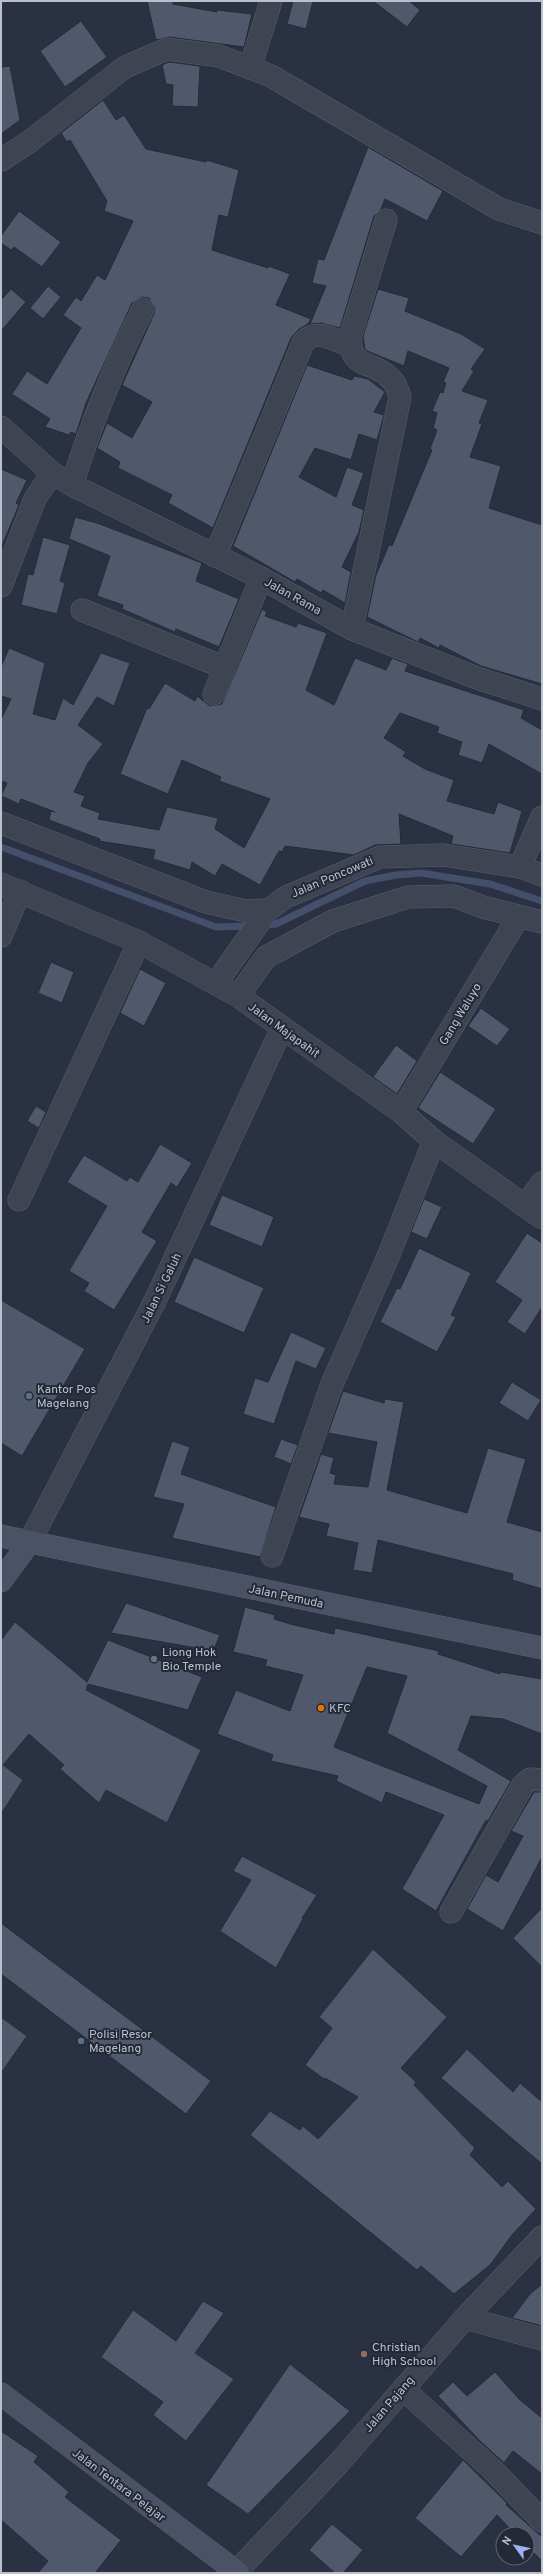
<svg xmlns="http://www.w3.org/2000/svg" width="543" height="2574" font-family="Overpass,sans-serif">
  <style>
    .lines { fill: none; stroke-linecap: round; stroke-linejoin: round }
    .stream { stroke: #434f6b; stroke-width: 7 }
    .building { fill: #50586b; stroke: #252b39; fill-rule: evenodd }
    .minor-casing { stroke: #595f6c; stroke-width: 23 }
    .tertiary-casing { stroke: #595f6c; stroke-width: 23 }
    .secondary-casing { stroke: #595f6c; stroke-width: 23 }
    .minor { stroke: #3e4452; stroke-width: 22 }
    .tertiary { stroke: #3e4452; stroke-width: 22 }
    .secondary { stroke: #4c5265; stroke-width: 22 }
    .service-dot { fill: #5c6f8a; stroke: #232937; stroke-width: 1.5 }
    .worship-dot { fill: #6b7280; stroke: #232937; stroke-width: 1.5 }
    .food-dot { fill: #e8710a; stroke: #232937; stroke-width: 1.5 }
    .education-dot { fill: #8d6e63; stroke: #232937; stroke-width: 1.5 }
    .labels { text-anchor: middle; stroke-width: 4; stroke-linejoin: round; paint-order: stroke }
    .street-label { font-size: 12px; fill: #bbc0cc; stroke: #232937 }
    .poi-label { font-size: 12px; fill: #bbc0cc; stroke: #232937; text-anchor: start }
  </style>
  <rect width="100%" height="100%" fill="#2a3142"/>
  <g class="lines">
    <!-- stream -->
    <g class="stream">
      <path d="M 1,847 L 216,927 L 250,926"/>
      <path d="M 263,925 L 276,924 L 365,881 L 396,875 L 421,873 L 490,884 L 542,901"/>
    </g>
  </g>
  <!-- building -->
  <g class="building">
    <path d="M 147,1 L 173,1 L 173,4 L 217,12 L 217,10 L 252,14 L 244,47 L 169,37 L 156,40 Z"/>
    <path d="M 293,1 L 313,1 L 306,29 L 287,24 Z"/>
    <path d="M 373,1 L 409,1 L 420,10 L 407,27 Z"/>
    <path d="M 81,21 L 107,57 L 65,87 L 40,51 Z"/>
    <path d="M 169,62 L 200,66 L 198,107 L 172,106 L 173,85 L 166,84 L 162,65 Z"/>
    <path d="M 10,66 L 20,120 L 1,134 L 1,67 Z"/>
    <path d="M 103,100 L 116,120 L 124,115 L 146,149 L 206,162 L 207,160 L 239,170 L 228,217 L 219,215 L 212,250 L 268,268 L 269,266 L 290,274 L 276,305 L 311,319 L 308,324 L 299,329 L 291,338 L 213,528 L 168,503 L 172,495 L 118,468 L 120,462 L 97,448 L 107,423 L 132,438 L 152,402 L 122,385 L 154,314 L 155,308 L 149,298 L 142,297 L 132,303 L 86,403 L 76,434 L 71,432 L 69,435 L 45,427 L 50,419 L 12,394 L 27,371 L 47,384 L 81,328 L 63,315 L 76,297 L 81,301 L 97,275 L 105,280 L 133,221 L 104,211 L 107,201 L 70,140 L 67,142 L 61,133 Z"/>
    <path d="M 368,147 L 443,191 L 427,221 L 385,199 L 381,209 L 374,216 L 340,328 L 321,323 L 310,324 L 326,286 L 312,283 L 318,259 L 324,260 Z"/>
    <path d="M 19,211 L 61,242 L 42,267 L 14,247 L 11,250 L 1,243 L 1,236 Z"/>
    <path d="M 48,286 L 61,297 L 43,319 L 30,308 Z"/>
    <path d="M 11,289 L 26,302 L 1,331 L 1,300 Z"/>
    <path d="M 378,289 L 409,298 L 405,311 L 461,334 L 485,349 L 471,369 L 474,371 L 462,391 L 488,400 L 479,423 L 482,424 L 470,457 L 501,466 L 489,508 L 542,525 L 542,684 L 481,666 L 440,645 L 439,648 L 420,638 L 418,642 L 367,617 L 376,575 L 389,545 L 392,546 L 432,450 L 430,449 L 437,430 L 433,428 L 437,413 L 432,411 L 440,392 L 443,393 L 446,383 L 443,382 L 449,368 L 408,351 L 404,366 L 365,350 L 363,336 Z"/>
    <path d="M 307,365 L 352,380 L 354,376 L 368,379 L 385,392 L 374,412 L 384,415 L 377,440 L 359,434 L 351,460 L 315,448 L 299,477 L 336,497 L 347,467 L 364,473 L 352,505 L 364,510 L 359,532 L 342,567 L 351,572 L 345,603 L 323,590 L 321,593 L 297,579 L 295,582 L 233,546 Z"/>
    <path d="M 1,469 L 27,480 L 16,503 L 19,505 L 1,548 Z"/>
    <path d="M 75,517 L 97,523 L 202,563 L 196,581 L 239,599 L 219,647 L 176,629 L 175,632 L 122,609 L 123,605 L 97,596 L 110,556 L 69,539 Z"/>
    <path d="M 43,537 L 70,545 L 60,581 L 65,583 L 57,614 L 21,605 L 28,574 L 33,575 Z"/>
    <path d="M 262,609 L 267,612 L 265,616 L 296,627 L 298,623 L 327,633 L 306,690 L 334,705 L 355,658 L 386,670 L 392,658 L 408,664 L 405,671 L 524,710 L 521,718 L 542,730 L 542,774 L 489,744 L 482,763 L 458,755 L 462,742 L 437,733 L 439,727 L 400,713 L 384,738 L 406,752 L 403,756 L 425,769 L 454,780 L 447,801 L 494,814 L 498,802 L 522,811 L 510,853 L 451,844 L 453,836 L 399,814 L 401,844 L 375,845 L 354,855 L 285,846 L 282,852 L 279,851 L 260,885 L 222,864 L 215,876 L 192,862 L 190,870 L 153,859 L 155,850 L 99,841 L 100,839 L 49,820 L 51,811 L 55,812 L 21,799 L 19,804 L 1,796 L 7,783 L 1,781 L 1,719 L 11,699 L 1,696 L 1,667 L 9,648 L 45,663 L 33,714 L 55,720 L 63,698 L 73,705 L 101,653 L 130,663 L 114,706 L 97,697 L 78,725 L 103,744 L 88,763 L 74,792 L 85,796 L 81,806 L 100,813 L 98,819 L 159,830 L 167,807 L 218,818 L 215,829 L 244,848 L 270,799 L 219,781 L 221,777 L 182,760 L 168,794 L 120,774 L 147,708 L 149,709 L 165,683 L 195,701 L 197,696 L 210,706 L 222,704 Z"/>
    <path d="M 51,962 L 74,972 L 62,1003 L 38,993 Z"/>
    <path d="M 140,969 L 166,983 L 144,1026 L 120,1013 Z"/>
    <path d="M 481,1008 L 510,1029 L 497,1046 L 468,1026 Z"/>
    <path d="M 396,1045 L 417,1061 L 397,1094 L 373,1077 Z"/>
    <path d="M 440,1072 L 496,1109 L 473,1144 L 418,1108 Z"/>
    <path d="M 36,1106 L 46,1112 L 39,1128 L 27,1121 Z"/>
    <path d="M 160,1144 L 192,1163 L 177,1187 L 171,1183 L 142,1232 L 157,1241 L 114,1310 L 84,1291 L 89,1283 L 69,1271 L 107,1206 L 67,1182 L 84,1155 L 127,1181 L 130,1177 L 138,1182 Z"/>
    <path d="M 222,1195 L 274,1217 L 262,1247 L 209,1225 Z"/>
    <path d="M 424,1199 L 442,1207 L 427,1239 L 411,1232 Z"/>
    <path d="M 527,1233 L 542,1243 L 542,1307 L 525,1334 L 507,1322 L 522,1300 L 495,1282 Z"/>
    <path d="M 419,1248 L 471,1273 L 451,1315 L 456,1317 L 437,1352 L 380,1322 L 397,1288 L 400,1289 Z"/>
    <path d="M 194,1257 L 264,1288 L 244,1333 L 174,1302 Z"/>
    <path d="M 1,1300 L 85,1349 L 22,1456 L 1,1443 Z"/>
    <path d="M 291,1332 L 326,1348 L 316,1369 L 296,1361 L 274,1424 L 243,1414 L 255,1378 L 268,1382 Z"/>
    <path d="M 512,1382 L 541,1400 L 528,1421 L 499,1403 Z"/>
    <path d="M 343,1391 L 384,1403 L 385,1399 L 404,1402 L 387,1490 L 467,1513 L 488,1448 L 526,1459 L 507,1522 L 542,1532 L 542,1589 L 512,1580 L 513,1574 L 378,1540 L 372,1573 L 353,1570 L 358,1543 L 326,1536 L 329,1524 L 299,1517 L 321,1454 L 334,1458 L 330,1473 L 336,1475 L 334,1484 L 368,1487 L 377,1442 L 328,1433 Z"/>
    <path d="M 281,1439 L 298,1445 L 291,1464 L 274,1457 Z"/>
    <path d="M 172,1441 L 190,1447 L 181,1474 L 276,1507 L 260,1557 L 172,1538 L 184,1504 L 153,1497 Z"/>
    <path d="M 126,1603 L 220,1635 L 213,1651 L 111,1633 Z"/>
    <path d="M 245,1607 L 275,1615 L 274,1619 L 290,1624 L 334,1634 L 335,1628 L 372,1636 L 439,1651 L 438,1654 L 500,1674 L 501,1672 L 542,1679 L 542,1734 L 503,1719 L 471,1716 L 458,1750 L 511,1781 L 488,1821 L 486,1820 L 436,1911 L 402,1889 L 444,1815 L 386,1792 L 382,1803 L 336,1781 L 338,1776 L 271,1761 L 273,1755 L 217,1734 L 236,1690 L 290,1711 L 303,1675 L 265,1666 L 267,1660 L 233,1652 ZM 367,1667 L 407,1676 L 387,1733 L 487,1786 L 479,1804 L 334,1747 Z"/>
    <path d="M 15,1622 L 87,1682 L 108,1640 L 202,1677 L 188,1710 L 88,1684 L 86,1690 L 201,1750 L 167,1823 L 106,1790 L 99,1803 L 60,1769 L 64,1765 L 29,1734 L 3,1765 L 23,1780 L 1,1814 L 1,1640 Z"/>
    <path d="M 534,1792 L 542,1792 L 542,1857 L 503,1931 L 467,1909 L 486,1875 L 498,1882 L 523,1836 L 511,1831 Z"/>
    <path d="M 242,1856 L 317,1895 L 302,1918 L 303,1919 L 276,1968 L 220,1931 L 251,1880 L 233,1871 Z"/>
    <path d="M 542,1908 L 542,1967 L 513,1938 Z"/>
    <path d="M 1,1923 L 211,2081 L 186,2114 L 1,1974 Z"/>
    <path d="M 373,1949 L 447,2017 L 401,2068 L 416,2082 L 414,2085 L 475,2148 L 470,2155 L 502,2187 L 508,2181 L 536,2209 L 512,2235 L 490,2265 L 454,2294 L 421,2266 L 417,2270 L 250,2135 L 270,2111 L 300,2130 L 303,2126 L 318,2139 L 358,2097 L 325,2078 L 324,2079 L 305,2065 L 332,2028 L 319,2017 Z"/>
    <path d="M 1,2017 L 27,2036 L 1,2073 Z"/>
    <path d="M 467,2049 L 513,2092 L 520,2083 L 542,2102 L 542,2164 L 441,2078 Z"/>
    <path d="M 542,2284 L 542,2326 L 512,2318 L 530,2294 Z"/>
    <path d="M 203,2301 L 224,2313 L 195,2353 L 234,2379 L 186,2441 L 153,2415 L 163,2402 L 101,2357 L 133,2310 L 176,2341 Z"/>
    <path d="M 290,2364 L 350,2411 L 248,2514 L 206,2485 Z"/>
    <path d="M 495,2372 L 519,2399 L 542,2418 L 542,2474 L 513,2451 L 504,2463 L 479,2440 L 438,2396 L 453,2382 L 467,2396 Z"/>
    <path d="M 1,2431 L 38,2456 L 34,2462 L 69,2492 L 65,2497 L 121,2540 L 95,2573 L 38,2573 L 48,2561 L 1,2520 Z"/>
    <path d="M 463,2460 L 507,2503 L 506,2505 L 542,2537 L 542,2561 L 527,2546 L 527,2534 L 515,2534 L 497,2515 L 461,2557 L 415,2518 Z"/>
    <path d="M 332,2524 L 363,2550 L 343,2573 L 335,2573 L 309,2550 Z"/>
  </g>
  <g class="lines">
    <!-- minor casing -->
    <g class="minor-casing">
      <g id="minor">
        <path d="M 250,68 L 271,1"/>
        <path d="M 1,160 L 29,142 L 125,67 L 167,49 L 219,56 L 271,76 L 499,209 L 542,223"/>
        <path d="M 1,427 L 52,473 L 72,485 L 261,578 L 352,629 L 477,678 L 542,699"/>
        <path d="M 72,485 C 91,424 114,366 143,309"/>
        <path d="M 215,556 L 303,343 C 315,327 335,340 350,346"/>
        <path d="M 1,586 L 35,499 L 52,473"/>
        <path d="M 82,610 L 223,667"/>
        <path d="M 352,629 L 400,397 C 398,389 395,382 388,376 C 368,359 348,369 351,334 L 386,220"/>
        <path d="M 214,694 L 261,578"/>
        <path d="M 1,823 L 206,902 L 246,911 L 268,910"/>
        <path d="M 520,867 L 542,817"/>
        <path d="M 1,936 L 20,891"/>
        <path d="M 216,983 L 268,910 L 286,897 L 380,857 L 443,855 L 520,867 L 542,875"/>
        <path d="M 238,996 L 266,957 L 333,921 L 408,897 L 454,896 L 483,907 L 542,922"/>
        <path d="M 401,1112 L 519,916"/>
        <path d="M 19,1200 L 139,942"/>
        <path d="M 525,1205 L 542,1183"/>
        <path d="M 272,1556 L 332,1384 L 388,1257 L 434,1141"/>
        <path d="M 451,1912 L 523,1785 L 530,1779 L 542,1780"/>
        <path d="M 465,2318 L 542,2339"/>
        <path d="M 403,2389 L 493,2470 L 542,2521"/>
        <path d="M 235,2573 L 338,2464 L 465,2318 L 542,2237"/>
      </g>
    </g>
    <!-- tertiary casing -->
    <g class="tertiary-casing">
      <g id="tertiary">
        <path d="M 1,884 L 139,942 L 238,996 L 401,1112 L 434,1141 L 542,1218"/>
        <path d="M 29,1543 L 155,1301 L 282,1028"/>
      </g>
    </g>
    <!-- secondary casing -->
    <g class="secondary-casing">
      <g id="secondary">
        <path d="M 1,1536 L 542,1648"/>
        <path d="M 1,1581 L 29,1543"/>
        <path d="M 1,2394 L 238,2573"/>
      </g>
    </g>
    <!-- minor -->
    <use href="#minor" class="minor"/>
    <!-- tertiary -->
    <use href="#tertiary" class="tertiary"/>
    <!-- secondary -->
    <use href="#secondary" class="secondary"/>
  </g>
  <!-- markers -->
  <g class="service-dot">
    <circle cx="29" cy="1396" r="4"/>
    <circle cx="81" cy="2041" r="4"/>
  </g>
  <circle class="worship-dot" cx="154" cy="1659" r="4"/>
  <circle class="food-dot" cx="321" cy="1708" r="4"/>
  <circle class="education-dot" cx="364" cy="2354" r="4"/>
  <g class="labels">
    <!-- street labels -->
    <g class="street-label">
      <text transform="translate(293 596) rotate(29)" y="4">Jalan Rama</text>
      <text transform="translate(332 877) rotate(-23)" y="4">Jalan Poncowati</text>
      <text transform="translate(460 1014) rotate(-59)" y="4">Gang Waluyo</text>
      <text transform="translate(284 1030) rotate(36)" y="4">Jalan Majapahit</text>
      <text transform="translate(161 1288) rotate(-64)" y="4">Jalan Si Galuh</text>
      <text transform="translate(286 1596) rotate(12)" y="4">Jalan Pemuda</text>
      <text transform="translate(389 2404) rotate(-49)" y="4">Jalan Pajang</text>
      <text transform="translate(119 2485) rotate(37)" y="4">Jalan Tentara Pelajar</text>
    </g>
    <!-- poi labels -->
    <g class="poi-label">
      <text x="37" y="1393">Kantor Pos<tspan x="37" dy="14">Magelang</tspan></text>
      <text x="162" y="1656">Liong Hok<tspan x="162" dy="14">Bio Temple</tspan></text>
      <text x="329" y="1712">KFC</text>
      <text x="89" y="2038">Polisi Resor<tspan x="89" dy="14">Magelang</tspan></text>
      <text x="372" y="2351">Christian<tspan x="372" dy="14">High School</tspan></text>
    </g>
  </g>
  <!-- border -->
  <rect width="543" height="2574" fill="none" stroke="#bbc0cc" stroke-width="4"/>
  <!-- north arrow -->
  <g transform="translate(515 2546) rotate(303)"><circle r="19" fill="#232937" stroke="#606573"/>
  <path d="M0-3L7 15L0 10L-7 15Z" fill="#9bb1f1"/>
  <text y="-6" font-size="11" font-weight="bold" text-anchor="middle" fill="#bbc0cc">N</text>
  </g>
</svg>
